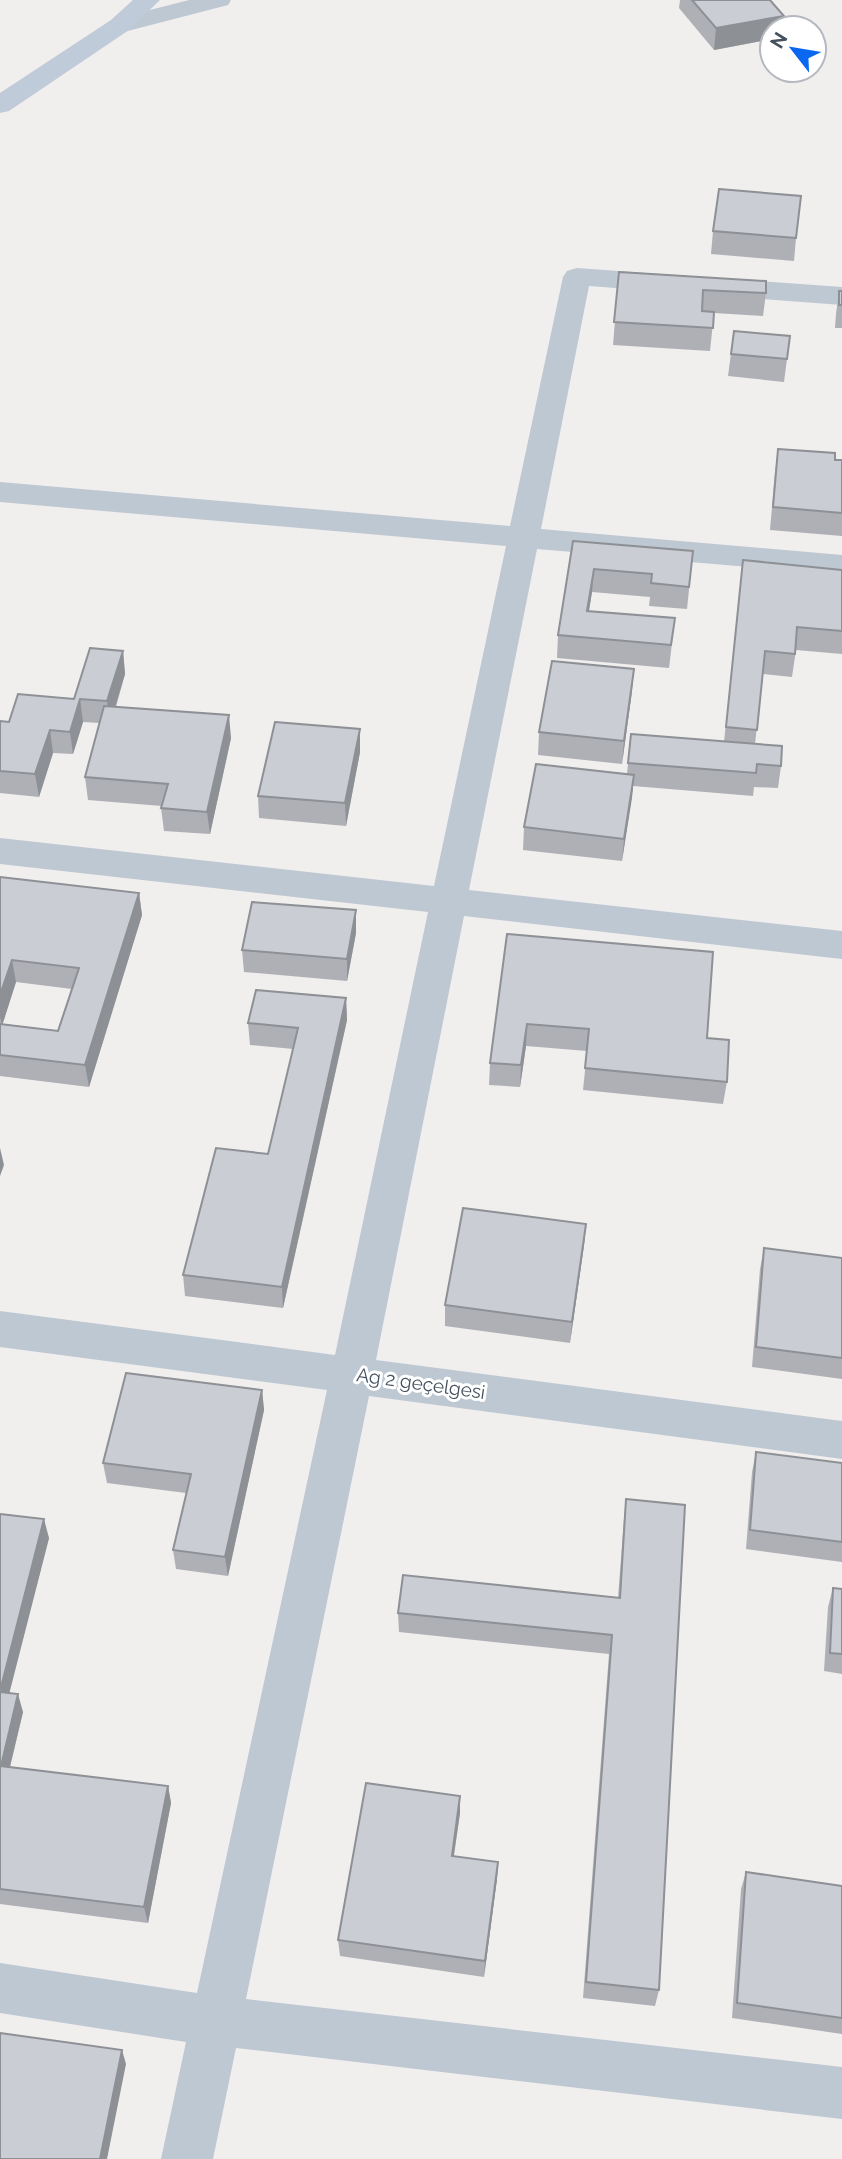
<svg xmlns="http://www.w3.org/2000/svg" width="842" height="2159" font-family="Raleway,sans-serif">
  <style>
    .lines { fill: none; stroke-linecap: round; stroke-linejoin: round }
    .street { fill: #bec8d2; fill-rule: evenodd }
    .secondary { fill: #bfcbd9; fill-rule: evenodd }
    .wall { fill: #aeb0b6; fill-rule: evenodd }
    .shaded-wall { fill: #8d9094 }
    .building { fill: #cacdd4; stroke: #8d9094; stroke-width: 2 }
    .labels { text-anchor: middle; stroke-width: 6; stroke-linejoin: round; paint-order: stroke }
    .street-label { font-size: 19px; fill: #45515e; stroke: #fff }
  </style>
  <rect width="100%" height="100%" fill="#f1eeee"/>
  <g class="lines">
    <!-- street -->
    <g class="street">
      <path d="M 189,0 L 231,0 L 228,5 L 120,33 L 111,30 L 107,25 L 111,20 Z"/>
      <path d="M 577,268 L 842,287 L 842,305 L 589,286 L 541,529 L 842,555 L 842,575 L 537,549 L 469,890 L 842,931 L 842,959 L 464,916 L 376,1360 L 842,1421 L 842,1459 L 369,1396 L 246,1999 L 842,2067 L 842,2119 L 236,2048 L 213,2159 L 161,2159 L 186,2042 L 0,2013 L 0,1963 L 197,1993 L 327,1390 L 0,1347 L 0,1311 L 335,1355 L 428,912 L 0,864 L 0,838 L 434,886 L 506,546 L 0,502 L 0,482 L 510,526 L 563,277 L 567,271 Z"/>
    </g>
    <!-- secondary -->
    <path class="secondary" d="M 133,0 L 160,0 L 129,30 L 9,111 L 0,113 L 0,93 L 111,20 Z"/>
  </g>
  <!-- wall -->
  <g class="wall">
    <path d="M 680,0 L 770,0 L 772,39 L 714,50 L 679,8 Z"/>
    <path d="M 713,231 L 796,238 L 794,261 L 711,254 Z"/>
    <path d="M 619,272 L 766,293 L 763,316 L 714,313 L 710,351 L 613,345 Z"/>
    <path d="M 839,291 L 842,291 L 842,328 L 835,328 L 836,314 Z"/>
    <path d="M 734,331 L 790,336 L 784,382 L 728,376 Z"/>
    <path d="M 778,449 L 842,460 L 842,536 L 770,530 L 775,472 Z"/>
    <path d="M 573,541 L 693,551 L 687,609 L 649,606 L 650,597 L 592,592 L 589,611 L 675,618 L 669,668 L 557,658 L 558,635 Z"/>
    <path d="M 743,560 L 842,570 L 842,654 L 796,650 L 792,677 L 763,674 L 755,744 L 781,766 L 778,788 L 754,787 L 753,796 L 633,786 L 622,861 L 523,850 L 524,827 L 627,774 L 631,734 L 724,742 Z"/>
    <path d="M 123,651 L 125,674 L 116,707 L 231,738 L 210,834 L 164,831 L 161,808 L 162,806 L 88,800 L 85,777 L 100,723 L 83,722 L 73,754 L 53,753 L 39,797 L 0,793 L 0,721 L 9,722 L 74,699 Z"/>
    <path d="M 632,691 L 622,764 L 538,755 L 539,732 Z"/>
    <path d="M 360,729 L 360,752 L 346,826 L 259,818 L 258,796 Z"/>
    <path d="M 0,877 L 139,893 L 142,915 L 89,1087 L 0,1076 ZM 16,982 L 72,989 L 58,1031 L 2,1025 Z"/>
    <path d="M 356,910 L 356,933 L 347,981 L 244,972 L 242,950 Z"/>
    <path d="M 507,934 L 707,1038 L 727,1082 L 723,1104 L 583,1090 L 587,1051 L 526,1046 L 520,1087 L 489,1085 L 490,1063 Z"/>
    <path d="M 346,998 L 347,1020 L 283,1308 L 185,1296 L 183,1275 L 268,1154 L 293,1049 L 250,1045 L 248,1023 Z"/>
    <path d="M 586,1224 L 584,1245 L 570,1343 L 445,1326 L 445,1305 Z"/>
    <path d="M 764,1248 L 842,1258 L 842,1379 L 752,1367 L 760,1269 Z"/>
    <path d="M 262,1390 L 264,1410 L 228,1576 L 176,1569 L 173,1550 L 186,1493 L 107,1483 L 103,1463 Z"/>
    <path d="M 756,1452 L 842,1463 L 842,1562 L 746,1549 L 752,1472 Z"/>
    <path d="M 626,1499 L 659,1990 L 655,2006 L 583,1998 L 609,1654 L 399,1632 L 398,1613 L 618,1598 L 624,1519 Z"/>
    <path d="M 0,1514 L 49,1538 L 9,1693 L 23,1712 L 10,1767 L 168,1786 L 171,1803 L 148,1923 L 0,1904 Z"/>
    <path d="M 833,1588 L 842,1589 L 842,1674 L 824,1671 L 828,1607 Z"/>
    <path d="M 460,1813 L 454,1856 L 498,1862 L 497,1879 L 484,1977 L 340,1956 L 338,1940 Z"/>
    <path d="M 746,1872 L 842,1886 L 842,2034 L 732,2018 L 741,1889 Z"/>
  </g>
  <!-- shaded-wall -->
  <g class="shaded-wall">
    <path d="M 784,16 L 782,28 L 772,28 L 772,39 L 714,50 L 716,28 Z"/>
    <path d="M 594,569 L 592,592 L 585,634 L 587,611 Z"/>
    <path d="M 123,651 L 125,674 L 110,724 L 107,701 Z"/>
    <path d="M 634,669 L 632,691 L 622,764 L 624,741 Z"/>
    <path d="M 80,699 L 83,722 L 73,754 L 70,732 Z"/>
    <path d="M 229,715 L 231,738 L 210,834 L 207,812 Z"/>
    <path d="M 360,729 L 360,752 L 346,826 L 345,803 Z"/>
    <path d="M 50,730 L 53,753 L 39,797 L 35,774 Z"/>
    <path d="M 634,775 L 632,798 L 622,861 L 624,839 Z"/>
    <path d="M 139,893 L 142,915 L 89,1087 L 85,1065 Z"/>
    <path d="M 356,910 L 356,933 L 347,981 L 347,959 Z"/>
    <path d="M 12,960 L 16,982 L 2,1026 L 0,1017 L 0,995 Z"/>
    <path d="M 346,998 L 347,1020 L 283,1308 L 282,1287 Z"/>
    <path d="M 527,1024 L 526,1046 L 520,1087 L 521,1065 Z"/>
    <path d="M 0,1148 L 4,1165 L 0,1176 Z"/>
    <path d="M 586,1224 L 584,1245 L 570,1343 L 572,1322 Z"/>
    <path d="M 262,1390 L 264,1410 L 228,1576 L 225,1557 Z"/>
    <path d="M 44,1519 L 49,1538 L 5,1710 L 0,1691 Z"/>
    <path d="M 18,1694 L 23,1712 L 6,1783 L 1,1766 Z"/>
    <path d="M 168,1786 L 171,1803 L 148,1923 L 144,1907 Z"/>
    <path d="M 460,1796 L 460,1813 L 451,1873 L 452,1856 Z"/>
    <path d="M 498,1862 L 497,1879 L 484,1977 L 485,1961 Z"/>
    <path d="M 122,2050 L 126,2064 L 107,2159 L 100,2159 Z"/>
  </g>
  <!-- building -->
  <g class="building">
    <path d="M 692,0 L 770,0 L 784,16 L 716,28 Z"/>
    <path d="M 719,189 L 801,196 L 796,238 L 713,231 Z"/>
    <path d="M 619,272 L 766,281 L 766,293 L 703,290 L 702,311 L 714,312 L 713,328 L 614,322 Z"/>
    <rect x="839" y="291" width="3" height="14"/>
    <path d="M 734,331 L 790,336 L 787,359 L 731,354 Z"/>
    <path d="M 778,449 L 835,453 L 835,460 L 842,460 L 842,513 L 773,507 Z"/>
    <path d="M 573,541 L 693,551 L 689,587 L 651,583 L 652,574 L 594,569 L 587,611 L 675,618 L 671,645 L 558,635 Z"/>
    <path d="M 743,560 L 842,570 L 842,631 L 797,627 L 795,654 L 765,651 L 757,730 L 726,727 Z"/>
    <path d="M 90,648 L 123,651 L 107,701 L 80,699 L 70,732 L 50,730 L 35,774 L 0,771 L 0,721 L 9,722 L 18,694 L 74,699 Z"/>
    <path d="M 552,661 L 634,669 L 624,741 L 539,732 Z"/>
    <path d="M 104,706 L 229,715 L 207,812 L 161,808 L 168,784 L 85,777 Z"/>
    <path d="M 275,722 L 360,729 L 345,803 L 258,796 Z"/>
    <path d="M 631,734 L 782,746 L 781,766 L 757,764 L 756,773 L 628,763 Z"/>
    <path d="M 536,764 L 634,775 L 624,839 L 524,827 Z"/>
    <path d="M 0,877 L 139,893 L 85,1065 L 0,1055 L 0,1024 L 58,1031 L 79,968 L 12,960 L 0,995 Z"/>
    <path d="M 252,902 L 356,910 L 347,959 L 242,950 Z"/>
    <path d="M 507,934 L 713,952 L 707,1038 L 729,1040 L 727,1082 L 585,1068 L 589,1029 L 527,1024 L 521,1065 L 490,1063 Z"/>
    <path d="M 256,990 L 346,998 L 282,1287 L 183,1275 L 216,1148 L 268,1154 L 298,1028 L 248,1023 Z"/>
    <path d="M 463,1208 L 586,1224 L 572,1322 L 445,1305 Z"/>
    <path d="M 764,1248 L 842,1258 L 842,1358 L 756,1347 Z"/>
    <path d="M 126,1373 L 262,1390 L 225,1557 L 173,1550 L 191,1474 L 103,1463 Z"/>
    <path d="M 756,1452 L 842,1463 L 842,1542 L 750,1530 Z"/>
    <path d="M 626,1499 L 685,1505 L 659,1990 L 586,1982 L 612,1635 L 398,1613 L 403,1575 L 620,1598 Z"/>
    <path d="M 0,1514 L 44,1519 L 0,1691 Z"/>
    <path d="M 833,1588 L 842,1589 L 842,1654 L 830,1653 Z"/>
    <path d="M 0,1692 L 18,1694 L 1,1766 L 168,1786 L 144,1907 L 0,1889 Z"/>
    <path d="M 366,1783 L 460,1796 L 452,1856 L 498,1862 L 485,1961 L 338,1940 Z"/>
    <path d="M 746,1872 L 842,1886 L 842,2018 L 737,2003 Z"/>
    <path d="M 0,2033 L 122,2050 L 100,2159 L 0,2159 Z"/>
  </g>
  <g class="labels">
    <!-- street labels -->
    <g class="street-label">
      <text transform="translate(421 1383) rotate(8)" y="7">Ag 2 geçelgesi</text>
    </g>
  </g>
  <!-- north arrow -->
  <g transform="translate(793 49) rotate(301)"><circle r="33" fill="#ffffff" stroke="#b5b9bf" stroke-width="2"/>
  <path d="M0-5L12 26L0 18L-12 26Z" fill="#0967f0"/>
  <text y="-10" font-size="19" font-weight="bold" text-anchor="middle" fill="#45515e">N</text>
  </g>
</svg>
